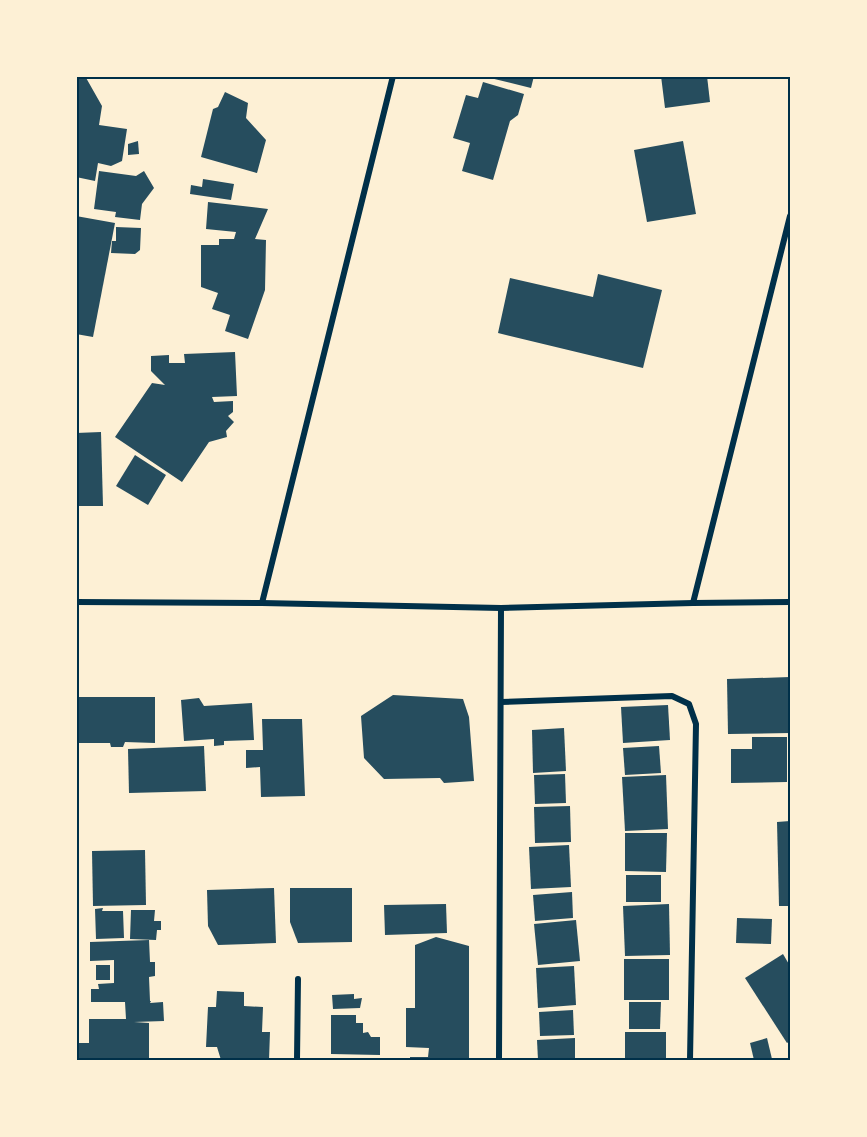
<svg xmlns="http://www.w3.org/2000/svg" width="867" height="1137" font-family="'Alegreya Sans',sans-serif">
  <style>
    .building { fill: #264d5e }
    .lines { fill: none; stroke-linecap: round; stroke-linejoin: round }
    .minor { stroke: #003049; stroke-width: 6 }
    .neatline { fill: none; stroke: #003049; stroke-width: 2 }
  </style>
  <rect width="100%" height="100%" fill="#fdf0d5"/>
  <!-- building -->
  <g class="building">
    <path d="M 76,76 L 85,76 L 102,106 L 99,125 L 127,129 L 122,161 L 111,166 L 98,163 L 95,181 L 76,177 Z"/>
    <path d="M 482,76 L 534,76 L 531,88 Z"/>
    <path d="M 661,76 L 707,76 L 710,102 L 665,108 Z"/>
    <path d="M 483,82 L 524,94 L 518,115 L 510,121 L 493,180 L 462,171 L 470,143 L 453,138 L 466,95 L 478,98 Z"/>
    <path d="M 225,92 L 248,103 L 246,118 L 266,140 L 257,173 L 201,157 L 213,109 L 218,107 Z"/>
    <path d="M 138,141 L 139,154 L 128,155 L 128,144 Z"/>
    <path d="M 683,141 L 696,214 L 647,222 L 634,150 Z"/>
    <path d="M 99,171 L 136,176 L 144,171 L 154,188 L 142,204 L 140,220 L 115,217 L 116,212 L 94,209 Z"/>
    <path d="M 203,179 L 234,184 L 231,200 L 190,194 L 191,185 L 202,187 Z"/>
    <path d="M 208,202 L 268,209 L 255,239 L 266,240 L 265,290 L 248,339 L 225,331 L 230,315 L 212,309 L 218,293 L 201,287 L 201,245 L 219,245 L 219,239 L 234,239 L 236,232 L 206,229 Z"/>
    <path d="M 76,216 L 115,223 L 93,337 L 76,334 Z"/>
    <path d="M 116,227 L 141,228 L 140,250 L 135,254 L 111,253 L 112,241 L 116,241 Z"/>
    <path d="M 598,274 L 662,290 L 643,368 L 498,333 L 510,278 L 593,297 Z"/>
    <path d="M 235,352 L 237,396 L 212,397 L 214,402 L 233,401 L 233,412 L 228,416 L 234,422 L 226,431 L 227,437 L 209,442 L 182,482 L 115,437 L 152,383 L 165,385 L 151,371 L 151,356 L 169,355 L 169,363 L 185,363 L 184,354 Z"/>
    <path d="M 101,432 L 103,506 L 76,506 L 76,433 Z"/>
    <path d="M 135,455 L 166,475 L 148,505 L 116,486 Z"/>
    <path d="M 790,677 L 790,733 L 728,734 L 727,679 Z"/>
    <path d="M 393,695 L 463,699 L 469,717 L 474,781 L 444,783 L 440,778 L 384,779 L 364,758 L 361,716 Z"/>
    <path d="M 76,697 L 155,697 L 155,743 L 125,742 L 123,747 L 111,747 L 110,743 L 77,743 Z"/>
    <path d="M 199,698 L 204,706 L 252,703 L 254,740 L 224,741 L 224,745 L 214,746 L 214,739 L 184,741 L 181,700 Z"/>
    <path d="M 668,705 L 670,740 L 623,743 L 621,707 Z"/>
    <path d="M 262,719 L 302,719 L 305,796 L 261,797 L 260,767 L 246,768 L 246,750 L 263,750 Z"/>
    <path d="M 564,728 L 566,771 L 533,773 L 532,730 Z"/>
    <path d="M 752,737 L 787,737 L 787,782 L 731,783 L 731,749 L 752,749 Z"/>
    <path d="M 204,746 L 206,791 L 129,793 L 128,749 Z"/>
    <path d="M 659,746 L 661,773 L 625,775 L 623,748 Z"/>
    <path d="M 565,774 L 566,803 L 535,804 L 534,775 Z"/>
    <path d="M 666,775 L 668,829 L 625,831 L 622,777 Z"/>
    <path d="M 570,806 L 571,842 L 535,843 L 534,807 Z"/>
    <path d="M 790,821 L 790,906 L 779,906 L 777,822 Z"/>
    <path d="M 625,833 L 667,833 L 666,872 L 625,871 Z"/>
    <path d="M 569,845 L 571,887 L 531,889 L 529,847 Z"/>
    <path d="M 145,850 L 146,905 L 93,906 L 92,851 Z"/>
    <rect x="626" y="875" width="35" height="27"/>
    <path d="M 274,888 L 276,943 L 218,945 L 208,926 L 207,890 Z"/>
    <path d="M 290,888 L 352,888 L 352,942 L 298,943 L 290,922 Z"/>
    <path d="M 572,892 L 573,918 L 535,921 L 533,895 Z"/>
    <path d="M 446,904 L 447,933 L 385,935 L 384,905 Z"/>
    <path d="M 669,904 L 670,955 L 625,956 L 623,906 Z"/>
    <path d="M 103,908 L 102,911 L 123,911 L 124,938 L 96,939 L 95,909 Z"/>
    <path d="M 131,910 L 155,910 L 154,921 L 161,921 L 161,930 L 157,930 L 156,940 L 130,939 Z"/>
    <path d="M 737,918 L 772,919 L 771,944 L 736,943 Z"/>
    <path d="M 576,920 L 580,961 L 538,965 L 534,924 Z"/>
    <path d="M 436,937 L 469,946 L 469,1060 L 410,1060 L 410,1057 L 428,1057 L 429,1048 L 406,1047 L 406,1008 L 415,1008 L 415,945 Z"/>
    <path d="M 149,940 L 150,962 L 155,962 L 155,976 L 149,977 L 150,1001 L 151,1001 L 150,1003 L 163,1002 L 164,1021 L 134,1022 L 149,1023 L 149,1060 L 78,1060 L 78,1043 L 89,1043 L 89,1019 L 126,1019 L 125,1002 L 141,1002 L 91,1002 L 91,989 L 99,989 L 98,984 L 114,983 L 114,960 L 90,961 L 90,942 Z"/>
    <path d="M 783,954 L 790,966 L 790,1041 L 787,1043 L 745,978 Z"/>
    <rect x="624" y="959" width="45" height="41"/>
    <rect x="96" y="965" width="14" height="15"/>
    <path d="M 574,966 L 576,1005 L 538,1008 L 536,968 Z"/>
    <path d="M 217,991 L 244,992 L 244,1006 L 263,1007 L 262,1032 L 270,1032 L 269,1060 L 221,1060 L 217,1047 L 206,1047 L 208,1007 L 216,1007 Z"/>
    <path d="M 354,994 L 354,999 L 362,998 L 360,1008 L 333,1009 L 332,995 Z"/>
    <path d="M 629,1002 L 661,1002 L 660,1029 L 629,1029 Z"/>
    <path d="M 573,1010 L 574,1035 L 540,1036 L 539,1012 Z"/>
    <path d="M 331,1015 L 356,1015 L 356,1023 L 363,1023 L 363,1033 L 368,1032 L 371,1037 L 380,1037 L 380,1055 L 331,1054 Z"/>
    <rect x="625" y="1032" width="41" height="28"/>
    <path d="M 575,1038 L 575,1060 L 538,1060 L 537,1040 Z"/>
    <path d="M 767,1038 L 772,1059 L 754,1060 L 750,1043 Z"/>
  </g>
  <g class="lines">
    <!-- minor -->
    <g class="minor">
      <path d="M 76,602 L 262,603 L 501,608 L 693,603 L 790,602"/>
      <path d="M 262,603 L 393,76"/>
      <path d="M 693,603 L 790,216"/>
      <path d="M 501,702 L 672,696 L 689,704 L 696,724 L 690,1060"/>
      <path d="M 297,1060 L 298,979"/>
      <path d="M 499,1060 L 501,608"/>
    </g>
  </g>
  <!-- border -->
  <rect width="867" height="1137" fill="none" stroke="#fdf0d5" stroke-width="156"/>
  <rect x="78" y="78" width="711" height="981" class="neatline"/>
</svg>
